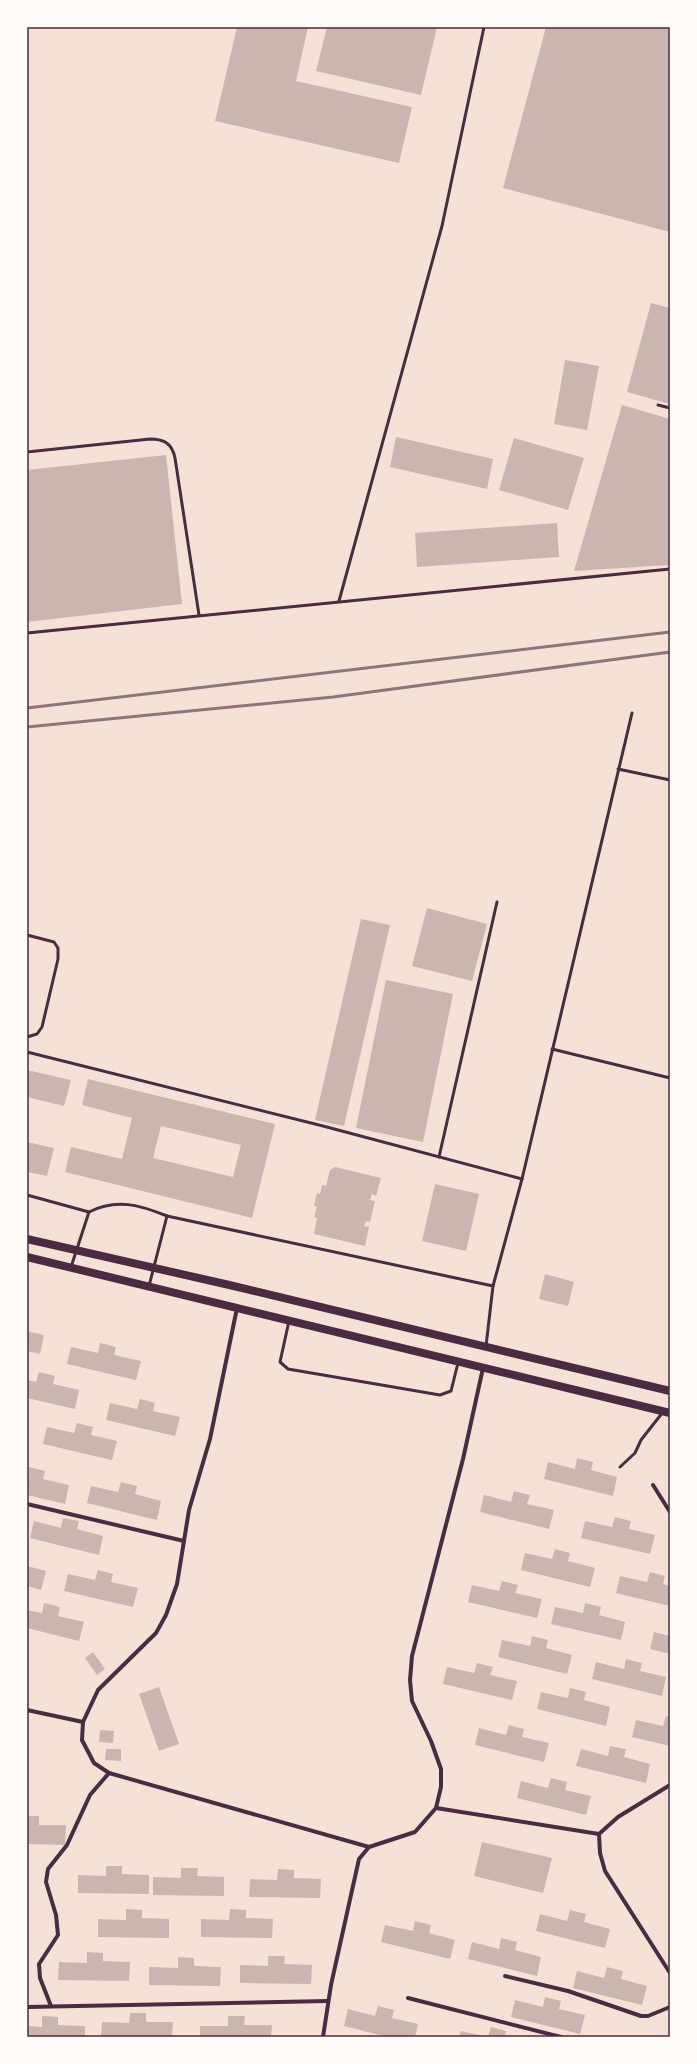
<svg xmlns="http://www.w3.org/2000/svg" width="697" height="2064" font-family="'Golos Text',sans-serif">
  <style>
    .building { fill: #ccb4b1; fill-rule: evenodd }
    .lines { fill: none; stroke-linecap: round; stroke-linejoin: round }
    .service { stroke: #4a2c40; stroke-width: 3 }
    .minor { stroke: #4a2c40; stroke-width: 4 }
    .secondary { stroke: #4a2c40; stroke-width: 8 }
    .rail { stroke: #8f747c; stroke-width: 3 }
    .neatline { fill: none; stroke: #4a2c40; stroke-width: 1.5 }
  </style>
  <rect width="100%" height="100%" fill="#f7e1d7"/>
  <!-- building -->
  <g class="building">
    <path d="M 237,27 L 308,27 L 296,81 L 412,107 L 399,163 L 215,121 Z"/>
    <path d="M 327,27 L 437,27 L 421,95 L 316,71 Z"/>
    <path d="M 546,27 L 670,27 L 670,232 L 503,188 Z"/>
    <path d="M 651,303 L 670,308 L 670,404 L 627,392 Z"/>
    <path d="M 565,360 L 599,366 L 587,430 L 554,424 Z"/>
    <path d="M 622,405 L 670,419 L 670,565 L 574,571 Z"/>
    <path d="M 396,437 L 493,459 L 487,489 L 390,467 Z"/>
    <path d="M 514,438 L 584,458 L 568,510 L 499,490 Z"/>
    <path d="M 166,455 L 182,604 L 27,622 L 27,470 Z"/>
    <path d="M 557,523 L 559,557 L 417,567 L 415,533 Z"/>
    <path d="M 427,908 L 487,924 L 472,981 L 412,966 Z"/>
    <path d="M 361,919 L 390,925 L 344,1126 L 315,1120 Z"/>
    <path d="M 386,980 L 453,994 L 423,1142 L 356,1128 Z"/>
    <path d="M 27,1070 L 71,1080 L 64,1106 L 27,1097 Z"/>
    <path d="M 88,1079 L 275,1124 L 252,1218 L 65,1172 L 71,1147 L 122,1159 L 132,1118 L 82,1105 ZM 161,1126 L 241,1145 L 233,1177 L 153,1158 Z"/>
    <path d="M 27,1142 L 54,1148 L 47,1176 L 27,1172 Z"/>
    <path d="M 335,1167 L 381,1178 L 376,1196 L 372,1194 L 370,1200 L 375,1201 L 370,1222 L 366,1221 L 364,1226 L 369,1227 L 365,1246 L 314,1234 L 317,1218 L 314,1217 L 317,1207 L 314,1206 L 317,1193 L 320,1194 L 322,1185 L 326,1186 L 330,1170 Z"/>
    <path d="M 435,1184 L 479,1194 L 466,1251 L 422,1241 Z"/>
    <path d="M 545,1274 L 574,1282 L 568,1306 L 539,1299 Z"/>
    <path d="M 27,1331 L 44,1335 L 40,1354 L 27,1351 Z"/>
    <path d="M 100,1343 L 116,1347 L 114,1355 L 141,1361 L 136,1380 L 67,1364 L 71,1347 L 98,1353 Z"/>
    <path d="M 39,1372 L 55,1376 L 53,1384 L 79,1390 L 75,1409 L 27,1398 L 27,1380 L 36,1382 Z"/>
    <path d="M 140,1399 L 155,1403 L 153,1411 L 180,1417 L 175,1436 L 106,1420 L 110,1403 L 137,1409 Z"/>
    <path d="M 77,1423 L 93,1427 L 91,1435 L 117,1441 L 112,1460 L 43,1444 L 47,1427 L 74,1433 Z"/>
    <path d="M 577,1458 L 593,1462 L 591,1470 L 617,1477 L 613,1496 L 544,1479 L 548,1462 L 575,1469 Z"/>
    <path d="M 29,1467 L 45,1471 L 43,1479 L 69,1485 L 65,1504 L 27,1495 Z"/>
    <path d="M 121,1482 L 137,1486 L 135,1494 L 161,1501 L 157,1520 L 87,1503 L 91,1486 L 118,1492 Z"/>
    <path d="M 514,1491 L 530,1495 L 527,1504 L 554,1510 L 549,1529 L 480,1512 L 484,1495 L 511,1502 Z"/>
    <path d="M 615,1517 L 631,1521 L 629,1529 L 655,1535 L 650,1554 L 581,1538 L 585,1521 L 612,1527 Z"/>
    <path d="M 63,1518 L 79,1521 L 77,1529 L 103,1536 L 99,1555 L 30,1538 L 34,1521 L 61,1528 Z"/>
    <path d="M 555,1549 L 570,1553 L 568,1561 L 595,1568 L 590,1587 L 521,1570 L 525,1553 L 552,1559 Z"/>
    <path d="M 27,1566 L 46,1571 L 41,1590 L 27,1586 Z"/>
    <path d="M 98,1570 L 113,1574 L 111,1582 L 138,1588 L 133,1607 L 64,1591 L 68,1574 L 95,1580 Z"/>
    <path d="M 650,1572 L 665,1576 L 663,1584 L 670,1586 L 670,1606 L 616,1593 L 620,1576 L 647,1582 Z"/>
    <path d="M 502,1581 L 518,1585 L 515,1593 L 542,1599 L 537,1618 L 468,1602 L 472,1585 L 499,1591 Z"/>
    <path d="M 44,1603 L 60,1607 L 58,1616 L 84,1622 L 79,1641 L 27,1628 L 27,1610 L 42,1613 Z"/>
    <path d="M 585,1603 L 601,1607 L 599,1615 L 625,1622 L 621,1640 L 551,1624 L 555,1607 L 583,1613 Z"/>
    <path d="M 654,1632 L 670,1636 L 670,1654 L 650,1649 Z"/>
    <path d="M 532,1636 L 548,1640 L 546,1648 L 572,1655 L 567,1674 L 498,1657 L 502,1640 L 530,1646 Z"/>
    <path d="M 93,1652 L 105,1669 L 97,1675 L 85,1658 Z"/>
    <path d="M 626,1659 L 642,1663 L 640,1671 L 666,1677 L 662,1696 L 592,1679 L 596,1662 L 624,1669 Z"/>
    <path d="M 477,1663 L 493,1667 L 490,1675 L 517,1681 L 512,1700 L 443,1684 L 447,1667 L 474,1673 Z"/>
    <path d="M 159,1687 L 179,1744 L 159,1751 L 139,1694 Z"/>
    <path d="M 570,1688 L 586,1692 L 584,1700 L 610,1707 L 606,1726 L 537,1709 L 541,1692 L 568,1698 Z"/>
    <path d="M 666,1716 L 670,1717 L 670,1746 L 632,1737 L 636,1720 L 663,1726 Z"/>
    <path d="M 509,1725 L 524,1729 L 522,1737 L 549,1743 L 544,1762 L 475,1745 L 479,1728 L 506,1735 Z"/>
    <path d="M 100,1730 L 114,1731 L 113,1743 L 99,1742 Z"/>
    <path d="M 610,1746 L 626,1749 L 624,1757 L 650,1764 L 646,1783 L 576,1766 L 581,1749 L 608,1756 Z"/>
    <path d="M 106,1749 L 121,1749 L 121,1761 L 105,1760 Z"/>
    <path d="M 551,1778 L 567,1782 L 565,1790 L 591,1796 L 586,1815 L 517,1798 L 521,1781 L 548,1788 Z"/>
    <path d="M 27,1816 L 39,1816 L 39,1825 L 66,1825 L 65,1845 L 27,1844 Z"/>
    <path d="M 482,1842 L 552,1858 L 543,1893 L 474,1876 Z"/>
    <path d="M 106,1866 L 122,1866 L 122,1874 L 149,1875 L 149,1894 L 78,1893 L 78,1875 L 106,1876 Z"/>
    <path d="M 181,1868 L 198,1868 L 197,1876 L 224,1877 L 224,1896 L 153,1895 L 153,1877 L 181,1878 Z"/>
    <path d="M 278,1869 L 294,1870 L 294,1878 L 321,1879 L 320,1898 L 249,1897 L 250,1879 L 277,1880 Z"/>
    <path d="M 126,1909 L 142,1910 L 142,1918 L 169,1919 L 169,1938 L 98,1937 L 98,1919 L 126,1920 Z"/>
    <path d="M 230,1909 L 246,1910 L 246,1918 L 273,1919 L 272,1938 L 201,1937 L 201,1919 L 229,1920 Z"/>
    <path d="M 570,1910 L 586,1914 L 584,1922 L 610,1929 L 605,1948 L 536,1931 L 540,1914 L 567,1921 Z"/>
    <path d="M 415,1921 L 431,1925 L 429,1933 L 455,1940 L 450,1959 L 381,1942 L 385,1925 L 413,1931 Z"/>
    <path d="M 501,1938 L 517,1942 L 515,1950 L 541,1957 L 537,1976 L 468,1959 L 472,1942 L 499,1949 Z"/>
    <path d="M 87,1952 L 103,1953 L 103,1961 L 130,1962 L 129,1981 L 58,1980 L 59,1962 L 87,1963 Z"/>
    <path d="M 268,1956 L 285,1956 L 284,1964 L 312,1965 L 311,1984 L 240,1983 L 240,1965 L 268,1966 Z"/>
    <path d="M 178,1957 L 194,1958 L 194,1966 L 221,1967 L 220,1986 L 149,1985 L 149,1967 L 178,1968 Z"/>
    <path d="M 607,1967 L 623,1971 L 621,1979 L 647,1986 L 642,2005 L 573,1988 L 577,1971 L 604,1978 Z"/>
    <path d="M 545,1997 L 561,2001 L 559,2009 L 585,2015 L 580,2034 L 511,2017 L 515,2000 L 543,2007 Z"/>
    <path d="M 378,2006 L 394,2010 L 392,2018 L 418,2024 L 415,2037 L 388,2037 L 344,2026 L 348,2009 L 375,2016 Z"/>
    <path d="M 130,2013 L 146,2013 L 146,2022 L 173,2022 L 172,2037 L 101,2037 L 102,2022 L 129,2023 Z"/>
    <path d="M 42,2016 L 58,2017 L 58,2025 L 85,2026 L 85,2037 L 27,2037 L 27,2026 L 42,2027 Z"/>
    <path d="M 228,2016 L 245,2016 L 244,2025 L 272,2025 L 271,2037 L 200,2037 L 200,2026 L 228,2026 Z"/>
    <path d="M 491,2027 L 506,2031 L 505,2037 L 488,2037 Z"/>
    <path d="M 461,2031 L 484,2036 L 484,2037 L 459,2037 Z"/>
  </g>
  <g class="lines">
    <!-- service -->
    <g class="service">
      <path d="M 658,405 L 670,408"/>
      <path d="M 27,452 L 150,439 C 165,439 172,444 175,458 L 199,615"/>
      <path d="M 339,601 L 442,226 L 484,27"/>
      <path d="M 27,633 L 670,569"/>
      <path d="M 618,769 L 670,780"/>
      <path d="M 27,935 L 54,942 L 58,948 L 58,959 L 42,1027 L 37,1034 L 27,1037"/>
      <path d="M 552,1049 L 670,1078"/>
      <path d="M 27,1052 L 323,1126 L 522,1179"/>
      <path d="M 439,1157 L 497,902"/>
      <path d="M 27,1195 L 89,1212 C 116,1198 140,1205 167,1216 L 493,1286"/>
      <path d="M 71,1267 L 89,1212"/>
      <path d="M 149,1286 L 167,1216"/>
      <path d="M 289,1321 L 280,1362 L 288,1369 L 440,1395 L 451,1391 L 458,1363"/>
      <path d="M 486,1346 L 493,1286 L 522,1179 L 632,713"/>
      <path d="M 620,1467 L 635,1453 L 641,1440 L 663,1412"/>
    </g>
    <!-- minor -->
    <g class="minor">
      <path d="M 237,1308 L 210,1439 L 189,1510 L 177,1584 L 166,1615 L 156,1633 L 98,1690 L 83,1722 L 82,1740 L 94,1763 L 109,1773 L 369,1847"/>
      <path d="M 653,1485 L 670,1512"/>
      <path d="M 27,1504 L 184,1541"/>
      <path d="M 27,1710 L 83,1722"/>
      <path d="M 670,1785 L 618,1817 L 599,1834 L 600,1853 L 605,1871 L 670,1973"/>
      <path d="M 436,1808 L 599,1834"/>
      <path d="M 505,1976 L 568,1991 L 641,2016 L 648,2016 L 670,2007"/>
      <path d="M 408,1998 L 561,2037"/>
      <path d="M 51,2006 L 40,1978 L 39,1964 L 58,1935 L 56,1915 L 46,1882 L 48,1869 L 67,1845 L 90,1795 L 109,1773"/>
      <path d="M 27,2007 L 328,2001"/>
      <path d="M 323,2037 L 331,1985 L 359,1859 L 369,1847 L 415,1832 L 436,1808 L 441,1787 L 441,1769 L 431,1741 L 412,1701 L 410,1680 L 412,1656 L 463,1459 L 483,1368"/>
    </g>
    <!-- secondary -->
    <g class="secondary">
      <path d="M 27,1239 L 225,1284 L 670,1391"/>
      <path d="M 27,1257 L 670,1413"/>
    </g>
    <!-- rail -->
    <g class="rail">
      <path d="M 27,708 L 670,632"/>
      <path d="M 27,727 L 333,697 L 670,652"/>
    </g>
  </g>
  <!-- border -->
  <rect width="697" height="2064" fill="none" stroke="#fffaf5" stroke-width="56"/>
  <rect x="28" y="28" width="641" height="2008" class="neatline"/>
</svg>
